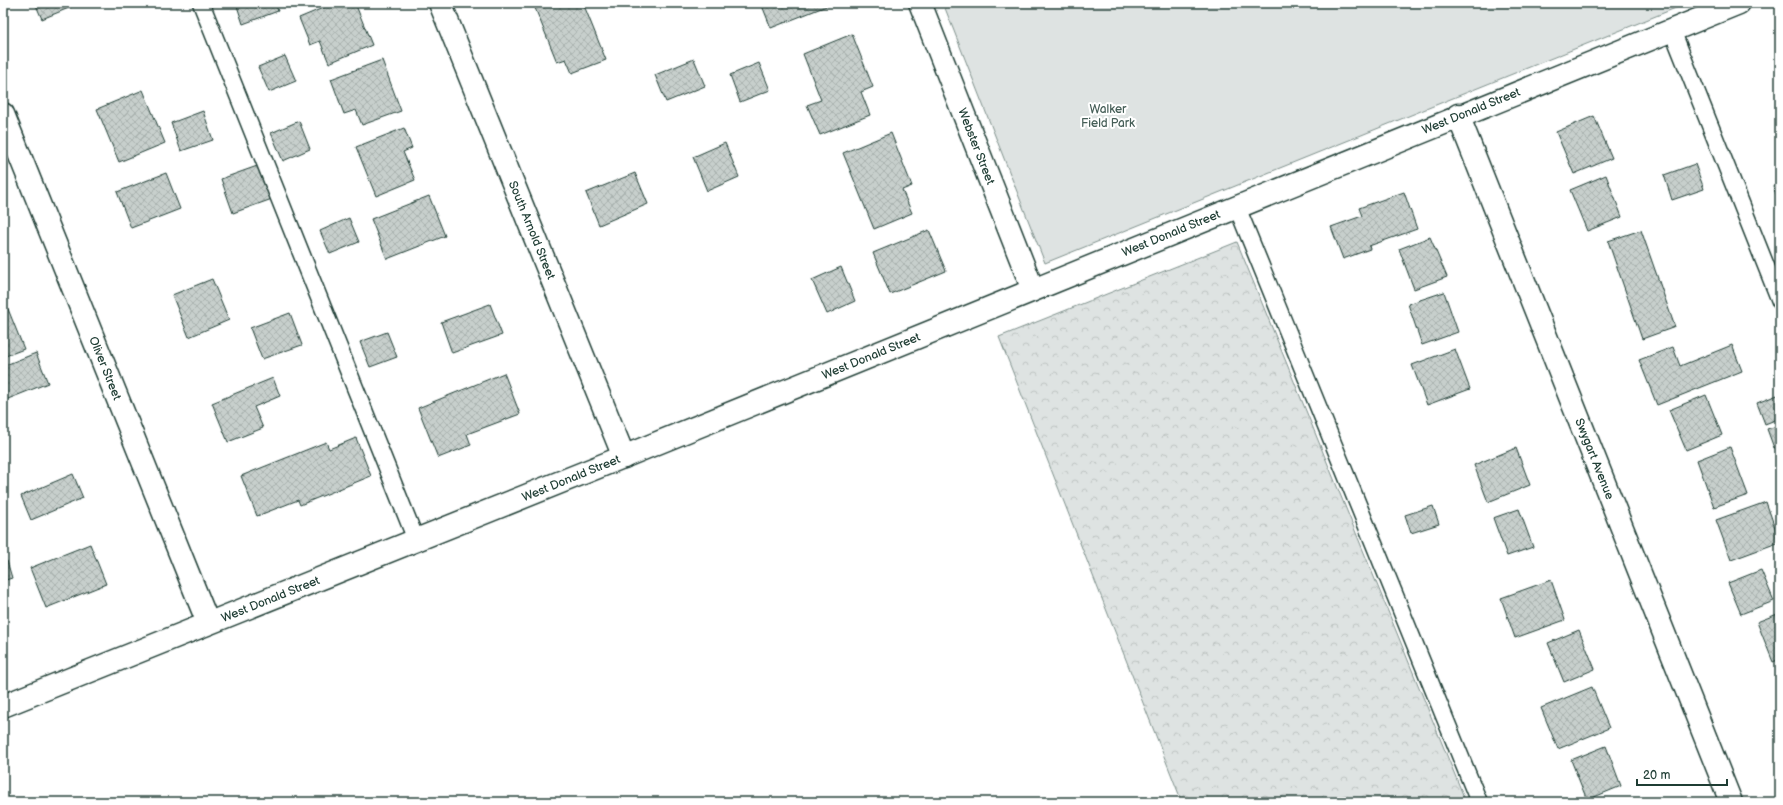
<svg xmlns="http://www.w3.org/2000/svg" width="1783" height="805" font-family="'Balsamiq Sans',sans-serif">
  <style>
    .green { fill: #dee3e2; stroke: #7e908b }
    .forest { fill: url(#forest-crowns); stroke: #7e908b }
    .building { fill: url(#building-cross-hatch); stroke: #1f3d34 }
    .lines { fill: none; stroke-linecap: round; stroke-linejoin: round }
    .service-casing { stroke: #1f3d34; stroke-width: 19 }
    .minor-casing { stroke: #1f3d34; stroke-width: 25 }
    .service { stroke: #fff; stroke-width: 16 }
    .minor { stroke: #fff; stroke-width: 22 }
    .labels { text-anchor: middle; stroke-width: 4; stroke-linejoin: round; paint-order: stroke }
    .park-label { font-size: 12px; fill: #455e57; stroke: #fff }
    .street-label { font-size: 12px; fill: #1f3d34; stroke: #fff }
  </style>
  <defs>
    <pattern id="forest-crowns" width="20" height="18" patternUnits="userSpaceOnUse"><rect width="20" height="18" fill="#dee3e2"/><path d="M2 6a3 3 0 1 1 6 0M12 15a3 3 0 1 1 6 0" fill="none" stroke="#bec4c2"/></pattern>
    <pattern id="building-cross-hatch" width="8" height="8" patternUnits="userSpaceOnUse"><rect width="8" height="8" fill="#c7cfcc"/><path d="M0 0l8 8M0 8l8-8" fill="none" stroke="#aab3b0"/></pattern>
  </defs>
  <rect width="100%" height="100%" fill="#fff"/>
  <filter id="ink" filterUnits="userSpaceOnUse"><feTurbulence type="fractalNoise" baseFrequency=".025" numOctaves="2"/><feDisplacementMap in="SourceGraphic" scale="8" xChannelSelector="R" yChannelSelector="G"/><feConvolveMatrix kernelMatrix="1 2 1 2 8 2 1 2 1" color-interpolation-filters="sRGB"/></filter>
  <g filter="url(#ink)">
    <!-- green -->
    <path class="green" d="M 943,3 L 1688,3 L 1045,263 Z"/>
    <!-- forest -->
    <path class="forest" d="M 1237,242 L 1466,802 L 1182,802 L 999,337 Z"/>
    <!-- building -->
    <g class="building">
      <path d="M 35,3 L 81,3 L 42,19 Z"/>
      <path d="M 236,3 L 275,3 L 278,11 L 243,24 Z"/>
      <path d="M 335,3 L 355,3 L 372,45 L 329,63 L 320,41 L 310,45 L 299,18 Z"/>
      <path d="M 533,3 L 583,3 L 606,60 L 572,73 L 566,59 L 557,62 Z"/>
      <path d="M 761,3 L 834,3 L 771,28 Z"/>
      <path d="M 852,34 L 873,87 L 861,92 L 870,115 L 820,135 L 807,105 L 821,100 L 803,54 Z"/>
      <path d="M 285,56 L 296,81 L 269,92 L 258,67 Z"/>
      <path d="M 694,59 L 705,86 L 666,102 L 655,75 Z"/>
      <path d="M 382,60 L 401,111 L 362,125 L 356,110 L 344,114 L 331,79 Z"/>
      <path d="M 759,63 L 770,90 L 740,102 L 730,75 Z"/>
      <path d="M 143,90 L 165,143 L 119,162 L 97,109 Z"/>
      <path d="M 203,111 L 213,140 L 181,151 L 171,123 Z"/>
      <path d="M 1594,116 L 1612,158 L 1574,174 L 1556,132 Z"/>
      <path d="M 299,121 L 310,149 L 283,161 L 271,133 Z"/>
      <path d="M 404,128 L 412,148 L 403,152 L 415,180 L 376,196 L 356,147 Z"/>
      <path d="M 891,133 L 912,186 L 902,190 L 912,213 L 874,229 L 843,153 Z"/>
      <path d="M 725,143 L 739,177 L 707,191 L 693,157 Z"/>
      <path d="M 1695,164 L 1704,189 L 1672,200 L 1664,175 Z"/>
      <path d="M 260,165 L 272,199 L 233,213 L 221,179 Z"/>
      <path d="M 166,173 L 180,209 L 131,228 L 117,192 Z"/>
      <path d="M 635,173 L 648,204 L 599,225 L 586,193 Z"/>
      <path d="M 1606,175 L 1622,217 L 1587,231 L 1570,190 Z"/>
      <path d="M 1780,184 L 1780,204 L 1773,186 Z"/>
      <path d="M 1404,192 L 1417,229 L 1369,246 L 1370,249 L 1343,259 L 1331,227 L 1362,216 L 1359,208 Z"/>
      <path d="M 429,196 L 445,236 L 387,259 L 371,219 Z"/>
      <path d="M 349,218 L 359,242 L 330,254 L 320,231 Z"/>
      <path d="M 929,230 L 946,271 L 890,294 L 873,253 Z"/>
      <path d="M 1641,230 L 1675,327 L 1642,339 L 1608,241 Z"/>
      <path d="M 1430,237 L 1447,277 L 1414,289 L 1399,249 Z"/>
      <path d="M 841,267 L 855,301 L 827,314 L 812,280 Z"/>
      <path d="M 212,279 L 229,320 L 189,337 L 172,295 Z"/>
      <path d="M 1444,292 L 1458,332 L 1422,345 L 1408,304 Z"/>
      <path d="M 490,304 L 502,335 L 452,353 L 441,322 Z"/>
      <path d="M 8,309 L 24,349 L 3,357 L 3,311 Z"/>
      <path d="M 290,313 L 302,345 L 262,359 L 250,328 Z"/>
      <path d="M 387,332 L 397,357 L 370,367 L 360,342 Z"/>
      <path d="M 1732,345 L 1742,371 L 1657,405 L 1639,360 L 1673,347 L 1680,366 Z"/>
      <path d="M 1455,349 L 1470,389 L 1427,405 L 1412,365 Z"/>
      <path d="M 36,353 L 48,383 L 3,401 L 3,366 Z"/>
      <path d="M 504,373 L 520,414 L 467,434 L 471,445 L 438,458 L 418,408 Z"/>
      <path d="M 273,378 L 280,396 L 254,407 L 263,428 L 228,442 L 212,403 Z"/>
      <path d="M 1780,394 L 1780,418 L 1765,424 L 1757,403 Z"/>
      <path d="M 1706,395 L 1722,435 L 1686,450 L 1669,410 Z"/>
      <path d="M 1780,425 L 1780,446 L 1774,448 L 1767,429 Z"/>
      <path d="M 356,438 L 371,476 L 300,505 L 298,500 L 257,516 L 241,476 L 326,442 L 329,449 Z"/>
      <path d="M 1730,447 L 1748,495 L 1714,507 L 1697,460 Z"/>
      <path d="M 1516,448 L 1530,485 L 1488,502 L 1474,465 Z"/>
      <path d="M 73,474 L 83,498 L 31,520 L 21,496 Z"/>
      <path d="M 1766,502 L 1780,542 L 1731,560 L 1716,520 Z"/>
      <path d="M 1433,506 L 1439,524 L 1411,533 L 1405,515 Z"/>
      <path d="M 1519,509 L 1533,547 L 1507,556 L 1493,518 Z"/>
      <path d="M 90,544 L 106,584 L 46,608 L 30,568 Z"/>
      <path d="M 7,561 L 12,578 L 3,581 L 3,562 Z"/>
      <path d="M 1761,570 L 1774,601 L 1741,614 L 1728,583 Z"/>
      <path d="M 1551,580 L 1565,620 L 1515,638 L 1501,598 Z"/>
      <path d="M 1780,613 L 1780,659 L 1773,662 L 1757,622 Z"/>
      <path d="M 1579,630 L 1595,669 L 1564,682 L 1548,643 Z"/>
      <path d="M 1592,687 L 1609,728 L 1558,749 L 1541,708 Z"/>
      <path d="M 1606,746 L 1621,786 L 1587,800 L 1571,760 Z"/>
    </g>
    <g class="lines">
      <!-- service casing -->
      <g class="service-casing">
        <g id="service">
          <path d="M 201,3 L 416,540"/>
          <path d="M 1672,30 L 1780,301"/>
          <path d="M 1237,207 L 1479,802"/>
        </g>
      </g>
      <!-- minor casing -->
      <g class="minor-casing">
        <g id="minor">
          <path id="s1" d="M 440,3 L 624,457"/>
          <path id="s2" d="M 920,3 L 1033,290"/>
          <path id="s3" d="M 3,114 L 208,623"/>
          <path id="s4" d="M 1458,115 L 1731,802"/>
          <path id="s5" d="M 3,706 C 210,623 417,541 623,457 C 995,306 1366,152 1739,3"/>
        </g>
      </g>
      <!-- service -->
      <use href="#service" class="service"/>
      <!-- minor -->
      <use href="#minor" class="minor"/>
    </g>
  </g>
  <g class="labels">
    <!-- park labels -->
    <g class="park-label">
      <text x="1108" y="113">Walker<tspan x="1108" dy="14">Field Park</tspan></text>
    </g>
    <!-- street labels -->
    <g class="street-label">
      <text dy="4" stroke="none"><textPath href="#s5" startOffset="1584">West Donald Street</textPath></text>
      <text dy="4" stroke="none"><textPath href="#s2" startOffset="154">Webster Street</textPath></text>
      <text dy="4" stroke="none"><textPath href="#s1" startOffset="245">South Arnold Street</textPath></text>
      <text dy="4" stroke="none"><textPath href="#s5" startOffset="1260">West Donald Street</textPath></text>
      <text dy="4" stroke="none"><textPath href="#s5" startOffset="936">West Donald Street</textPath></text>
      <text dy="4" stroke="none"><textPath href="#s3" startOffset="274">Oliver Street</textPath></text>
      <text dy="4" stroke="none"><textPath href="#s4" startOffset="370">Swygart Avenue</textPath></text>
      <text dy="4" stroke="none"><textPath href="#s5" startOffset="612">West Donald Street</textPath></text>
      <text dy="4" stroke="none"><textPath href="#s5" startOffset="288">West Donald Street</textPath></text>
    </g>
  </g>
  <!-- margin -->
  <rect width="1783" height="805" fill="none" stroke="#fff" stroke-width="16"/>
  <rect x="8" y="8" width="1767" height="789" fill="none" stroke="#1f3d34" stroke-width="1.5" filter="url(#ink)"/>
  <!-- scale -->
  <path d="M1637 779v6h90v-6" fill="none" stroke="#1f3d34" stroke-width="2"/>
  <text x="1643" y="779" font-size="12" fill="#1f3d34" stroke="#ffffff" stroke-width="3" paint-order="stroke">20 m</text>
</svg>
